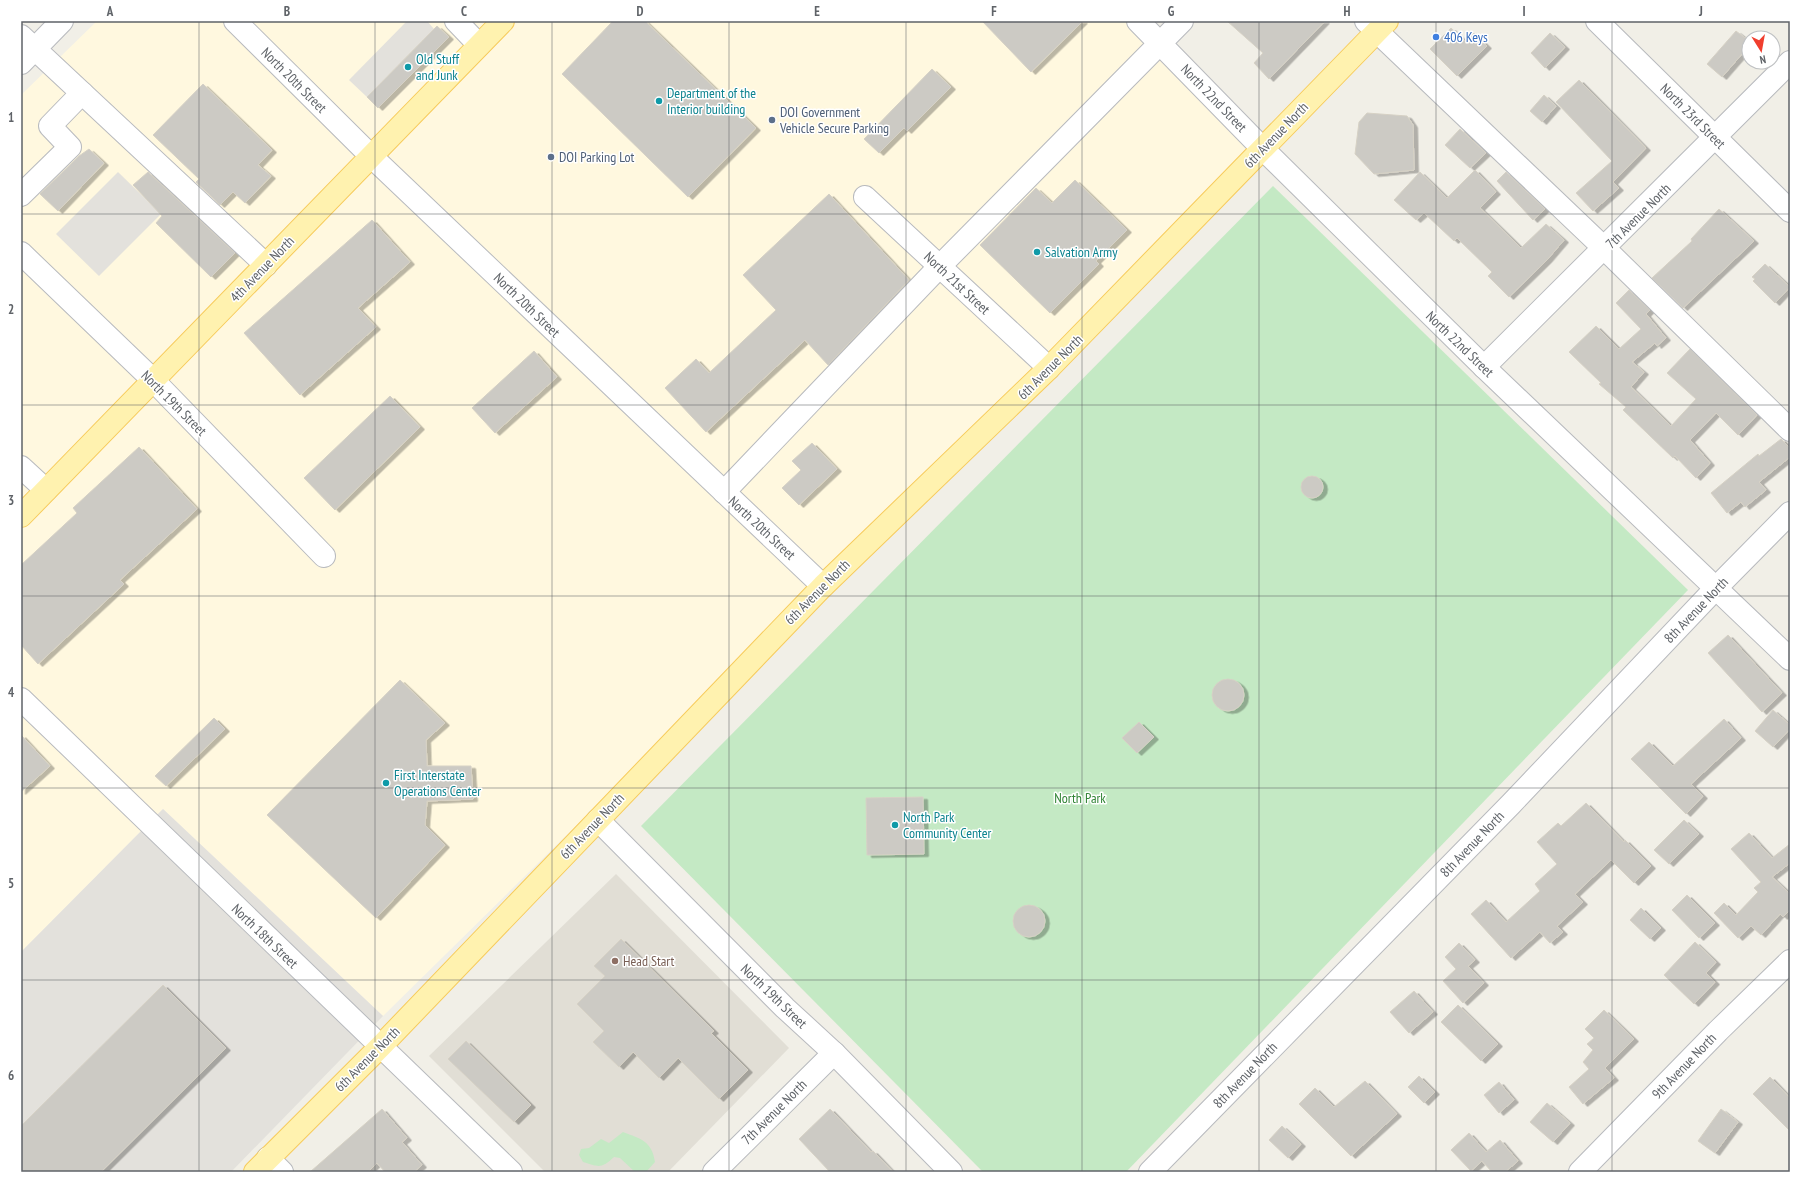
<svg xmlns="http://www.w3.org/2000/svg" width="1811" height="1193" font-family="'PT Sans Narrow',sans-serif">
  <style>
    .commercial { fill: #fff8df }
    .industrial { fill: #e3e1dc }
    .education { fill: #e1ded5 }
    .green { fill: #c4e9c4 }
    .building { fill: #cccac4; stroke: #d6d1c5; filter: url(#shadow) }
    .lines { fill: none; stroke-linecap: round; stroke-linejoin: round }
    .minor-casing { stroke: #b8babe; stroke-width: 24 }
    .major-casing { stroke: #f7cb5b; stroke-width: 24 }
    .minor { stroke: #fff; stroke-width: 22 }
    .major { stroke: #fff2af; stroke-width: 22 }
    .grid { fill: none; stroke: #5f6368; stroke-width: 1; stroke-opacity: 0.55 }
    .shop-dot { fill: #3f7fe0; stroke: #fff; stroke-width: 1.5 }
    .culture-dot { fill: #0f9aa8; stroke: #fff; stroke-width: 1.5 }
    .service-dot { fill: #5c6f8a; stroke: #fff; stroke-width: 1.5 }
    .education-dot { fill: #8d6e63; stroke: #fff; stroke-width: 1.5 }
    .labels { text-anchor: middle; stroke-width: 3; stroke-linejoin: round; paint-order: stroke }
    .shop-label { font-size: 14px; fill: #366cbe; stroke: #fff; text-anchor: start }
    .culture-label { font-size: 14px; fill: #0d838f; stroke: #fff; text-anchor: start }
    .street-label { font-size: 14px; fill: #5f6368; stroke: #fff }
    .service-label { font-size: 14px; fill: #4e5e75; stroke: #fff; text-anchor: start }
    .park-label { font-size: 14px; fill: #318435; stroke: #fff }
    .education-label { font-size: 14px; fill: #785e54; stroke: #fff; text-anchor: start }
    .neatline { fill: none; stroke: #5f6368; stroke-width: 1.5 }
    .grid-label { font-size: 13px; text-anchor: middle; font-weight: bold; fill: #5f6368 }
  </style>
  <defs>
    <filter id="shadow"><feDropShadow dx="4.5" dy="2.5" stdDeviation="0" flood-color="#0004"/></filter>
  </defs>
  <rect width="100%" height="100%" fill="#f1efe7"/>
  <!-- commercial -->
  <path class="commercial" d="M 97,21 L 1148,21 L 1263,149 L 383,1016 L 163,809 L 21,952 L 21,95 Z"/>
  <!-- industrial -->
  <g class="industrial">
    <path d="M 407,21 L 427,21 L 434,29 L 367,97 L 349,80 Z"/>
    <path d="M 118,172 L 161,214 L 99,276 L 56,234 Z"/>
    <path d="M 163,809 L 383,1016 L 231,1172 L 21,1172 L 21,952 Z"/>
  </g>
  <!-- education -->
  <path class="education" d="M 616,874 L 789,1048 L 668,1172 L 545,1172 L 429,1056 Z"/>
  <!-- green -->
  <g class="green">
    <path d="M 1273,186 L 1688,590 L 1126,1172 L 983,1172 L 641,826 Z"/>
    <path d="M 623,1132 C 641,1139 652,1141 655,1162 L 646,1172 L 635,1172 L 620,1158 L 614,1157 C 601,1169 599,1167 583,1162 L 579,1155 L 581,1149 L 589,1148 L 601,1139 L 609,1143 Z"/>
  </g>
  <!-- building -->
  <g class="building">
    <path d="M 613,21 L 645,21 L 756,128 L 688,197 L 562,74 Z"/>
    <path d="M 982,21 L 1083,21 L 1031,72 Z"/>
    <path d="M 1227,21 L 1325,21 L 1269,79 L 1254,63 L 1263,53 Z"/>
    <path d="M 437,26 L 449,37 L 378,108 L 367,97 Z"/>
    <path d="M 1451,28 L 1466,42 L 1474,33 L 1487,46 L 1457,76 L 1430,49 Z"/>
    <path d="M 1736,31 L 1749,41 L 1749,46 L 1722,77 L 1707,64 Z"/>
    <path d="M 1550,33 L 1565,47 L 1545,68 L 1531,53 Z"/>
    <path d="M 932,69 L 951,87 L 907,131 L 904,128 L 879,153 L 864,139 Z"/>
    <path d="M 1579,80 L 1646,148 L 1613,182 L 1619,188 L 1593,211 L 1576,193 L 1612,161 L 1556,102 Z"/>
    <path d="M 203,84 L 272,150 L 258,165 L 271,176 L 245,203 L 233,192 L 220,205 L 196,182 L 199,179 L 153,135 Z"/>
    <path d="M 1544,95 L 1556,106 L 1542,122 L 1530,111 Z"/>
    <path d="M 1367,113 L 1407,116 L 1413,125 L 1414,170 L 1374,174 L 1355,154 L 1359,122 Z"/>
    <path d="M 1460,129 L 1486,153 L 1470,168 L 1445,145 Z"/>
    <path d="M 89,149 L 104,163 L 58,211 L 40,194 L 79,156 Z"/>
    <path d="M 1475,170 L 1496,192 L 1480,208 L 1521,248 L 1546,224 L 1564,240 L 1547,260 L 1509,297 L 1488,276 L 1492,272 L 1457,238 L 1454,241 L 1424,213 L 1416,220 L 1394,200 L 1420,172 L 1447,198 Z"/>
    <path d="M 148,172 L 235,253 L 211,277 L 156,223 L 162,216 L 133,185 Z"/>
    <path d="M 1506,172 L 1545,209 L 1533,220 L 1497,181 Z"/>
    <path d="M 1075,180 L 1127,230 L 1096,261 L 1099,264 L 1050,313 L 980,245 L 1036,188 L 1052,203 Z"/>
    <path d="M 829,194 L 909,280 L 828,365 L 805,340 L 706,432 L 665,388 L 696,359 L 709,373 L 776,310 L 743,275 Z"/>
    <path d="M 1719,209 L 1754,241 L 1683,308 L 1652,278 L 1692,241 L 1691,239 Z"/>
    <path d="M 372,220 L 410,262 L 358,308 L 376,327 L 300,395 L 244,333 Z"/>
    <path d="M 1765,264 L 1790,287 L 1775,303 L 1753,281 L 1755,279 L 1752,277 Z"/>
    <path d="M 1629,290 L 1650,310 L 1646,314 L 1666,338 L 1657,346 L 1655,343 L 1632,362 L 1644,372 L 1631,387 L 1671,426 L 1696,399 L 1667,373 L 1690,349 L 1757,415 L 1738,435 L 1716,413 L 1690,440 L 1710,463 L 1696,478 L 1675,456 L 1673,458 L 1623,410 L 1626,407 L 1599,384 L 1601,383 L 1569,352 L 1596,326 L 1619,349 L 1641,329 L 1616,303 Z"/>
    <path d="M 534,351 L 557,377 L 495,433 L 472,408 Z"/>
    <path d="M 390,396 L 420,427 L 335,510 L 304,478 Z"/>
    <path d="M 1781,439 L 1790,448 L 1790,457 L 1759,482 L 1766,490 L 1745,507 L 1741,502 L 1727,513 L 1711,493 L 1758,454 L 1759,456 Z"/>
    <path d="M 812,443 L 837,469 L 799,505 L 782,488 L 801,470 L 792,461 Z"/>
    <path d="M 139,447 L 197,509 L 120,580 L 124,584 L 38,664 L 21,645 L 21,565 L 77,513 L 73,508 Z"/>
    <circle cx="1312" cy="487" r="11"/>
    <path d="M 1728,635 L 1782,693 L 1762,712 L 1708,653 Z"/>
    <circle cx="1228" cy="695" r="16"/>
    <path d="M 400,680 L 445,723 L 426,740 L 427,766 L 471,766 L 473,799 L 427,801 L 425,825 L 445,845 L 376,918 L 267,815 Z"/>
    <path d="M 1773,710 L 1790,725 L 1790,729 L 1773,747 L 1755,731 Z"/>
    <path d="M 214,718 L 225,729 L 166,786 L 155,776 Z"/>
    <path d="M 1724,719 L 1741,738 L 1691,784 L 1703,796 L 1686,814 L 1631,759 L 1649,742 L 1673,766 Z"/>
    <path d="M 1139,722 L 1154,737 L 1137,753 L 1122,738 Z"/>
    <path d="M 21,735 L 50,766 L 21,792 Z"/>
    <path d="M 923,797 L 924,854 L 867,855 L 866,798 Z"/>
    <path d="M 1586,803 L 1624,842 L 1625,840 L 1651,866 L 1634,883 L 1611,860 L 1575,894 L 1583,902 L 1557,926 L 1563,932 L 1550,943 L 1540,932 L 1511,958 L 1471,914 L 1486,900 L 1506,922 L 1540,891 L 1535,884 L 1557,864 L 1537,842 L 1558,823 L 1561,826 Z"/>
    <path d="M 1684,820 L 1699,834 L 1669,864 L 1654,850 Z"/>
    <path d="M 1749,833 L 1772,858 L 1790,844 L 1790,863 L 1772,877 L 1790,894 L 1790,910 L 1783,917 L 1780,914 L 1761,935 L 1751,926 L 1738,938 L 1714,913 L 1724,903 L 1736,915 L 1758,892 L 1754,888 L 1761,882 L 1731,849 Z"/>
    <path d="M 1687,895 L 1715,923 L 1699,938 L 1672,910 Z"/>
    <circle cx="1029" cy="921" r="16"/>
    <path d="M 1641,908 L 1661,928 L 1650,939 L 1630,920 Z"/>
    <path d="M 621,939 L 714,1031 L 711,1033 L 748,1070 L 719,1099 L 678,1058 L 659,1078 L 633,1052 L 619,1067 L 593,1042 L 604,1031 L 577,1004 L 605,976 L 594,966 Z"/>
    <path d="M 1695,942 L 1716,962 L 1706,973 L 1715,982 L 1694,1004 L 1664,975 Z"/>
    <path d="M 1459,943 L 1475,960 L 1468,966 L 1484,983 L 1463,1003 L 1443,981 L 1456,969 L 1445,957 Z"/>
    <path d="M 163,985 L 226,1048 L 101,1172 L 21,1172 L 21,1126 Z"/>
    <path d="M 1414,991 L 1433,1012 L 1409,1033 L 1390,1012 Z"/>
    <path d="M 1458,1005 L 1498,1044 L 1481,1061 L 1441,1022 Z"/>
    <path d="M 1604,1010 L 1634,1039 L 1605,1068 L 1614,1078 L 1583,1104 L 1569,1087 L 1589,1069 L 1583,1062 L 1593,1050 L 1587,1044 L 1594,1038 L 1585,1029 Z"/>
    <path d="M 466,1041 L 531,1105 L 514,1122 L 448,1059 Z"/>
    <path d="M 1419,1076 L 1435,1092 L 1424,1103 L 1408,1087 Z"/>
    <path d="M 1770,1077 L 1790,1098 L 1790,1131 L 1753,1094 Z"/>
    <path d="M 1365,1081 L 1397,1114 L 1351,1156 L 1299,1104 L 1315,1088 L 1334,1107 Z"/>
    <path d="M 1499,1082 L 1514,1100 L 1499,1113 L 1484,1095 Z"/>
    <path d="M 1547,1103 L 1570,1123 L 1553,1142 L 1530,1122 Z"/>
    <path d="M 382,1109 L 407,1138 L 402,1142 L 422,1165 L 414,1172 L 385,1172 L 377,1163 L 368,1172 L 310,1172 Z"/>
    <path d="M 830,1109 L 871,1152 L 873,1151 L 893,1172 L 830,1172 L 799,1139 Z"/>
    <path d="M 1721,1109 L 1738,1122 L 1715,1153 L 1698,1141 Z"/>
    <path d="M 1282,1126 L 1301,1144 L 1288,1158 L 1269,1140 Z"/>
    <path d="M 1469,1133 L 1486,1152 L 1500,1140 L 1518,1161 L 1505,1172 L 1492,1172 L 1482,1161 L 1471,1171 L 1451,1150 Z"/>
  </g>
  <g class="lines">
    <!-- minor casing -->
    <g class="minor-casing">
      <g id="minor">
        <path d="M 235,21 L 372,157 L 823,586"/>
        <path d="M 456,21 L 479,45"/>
        <path d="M 1138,21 L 1263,149 L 1484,367 L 1790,659"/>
        <path d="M 1366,21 L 1604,248 L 1790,430"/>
        <path d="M 1597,21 L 1790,211"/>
        <path d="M 21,36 L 266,265"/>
        <path d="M 21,63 L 62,21"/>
        <path d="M 21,195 L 70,147 L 50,126 L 82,93"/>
        <path d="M 865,197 L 1049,368"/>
        <path d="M 21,253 L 153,380 L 324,556"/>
        <path d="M 1484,367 L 1790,62"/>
        <path d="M 21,467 L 46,490"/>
        <path d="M 724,492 L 940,266 L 1182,21"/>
        <path d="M 21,699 L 511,1172"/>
        <path d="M 598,820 L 785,1008 L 834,1053 L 951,1172"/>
        <path d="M 268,1158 L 282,1172"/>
        <path d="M 714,1172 L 834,1053"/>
        <path d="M 1150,1172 L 1511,804 L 1716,588 L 1790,513"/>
        <path d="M 1580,1172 L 1718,1031 L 1790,961"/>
      </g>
    </g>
    <!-- major casing -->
    <g class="major-casing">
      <g id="major">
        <path d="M 21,516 L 503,21"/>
        <path d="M 255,1172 L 380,1047 L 823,586 L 1049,368 L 1387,21"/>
      </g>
    </g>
    <!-- minor -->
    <use href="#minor" class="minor"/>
    <!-- major -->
    <use href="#major" class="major"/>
  </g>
  <!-- grid -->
  <path class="grid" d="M 199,21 L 199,1172M 375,21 L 375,1172M 552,21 L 552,1172M 729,21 L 729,1172M 906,21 L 906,1172M 1082,21 L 1082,1172M 1259,21 L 1259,1172M 1436,21 L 1436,1172M 1612,21 L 1612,1172M 21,214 L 1790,214M 21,405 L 1790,405M 21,596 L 1790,596M 21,788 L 1790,788M 21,980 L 1790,980"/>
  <!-- markers -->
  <circle class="shop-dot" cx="1436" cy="37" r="4"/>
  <g class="culture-dot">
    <circle cx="408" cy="67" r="4"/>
    <circle cx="659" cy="101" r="4"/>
    <circle cx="1037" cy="252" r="4"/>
    <circle cx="386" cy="783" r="4"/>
    <circle cx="895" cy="825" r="4"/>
  </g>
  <g class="service-dot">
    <circle cx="772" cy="120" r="4"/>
    <circle cx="551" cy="157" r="4"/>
  </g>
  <circle class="education-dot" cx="615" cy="961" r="4"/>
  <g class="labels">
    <!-- shop labels -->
    <g class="shop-label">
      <text x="1444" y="42">406 Keys</text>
    </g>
    <!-- culture labels -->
    <g class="culture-label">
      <text x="416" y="64">Old Stuff<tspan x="416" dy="16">and Junk</tspan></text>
      <text x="667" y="98">Department of the<tspan x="667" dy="16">Interior building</tspan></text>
      <text x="1045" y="257">Salvation Army</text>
      <text x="394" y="780">First Interstate<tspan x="394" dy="16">Operations Center</tspan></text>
      <text x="903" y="822">North Park<tspan x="903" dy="16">Community Center</tspan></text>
    </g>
    <!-- street labels -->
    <g class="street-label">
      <text transform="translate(294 80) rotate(45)" y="5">North 20th Street</text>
      <text transform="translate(1214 98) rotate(46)" y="5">North 22nd Street</text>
      <text transform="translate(1693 116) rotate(45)" y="5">North 23rd Street</text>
      <text transform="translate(1276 135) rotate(-46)" y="5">6th Avenue North</text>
      <text transform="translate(1638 216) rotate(-45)" y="5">7th Avenue North</text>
      <text transform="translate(262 269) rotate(-46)" y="5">4th Avenue North</text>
      <text transform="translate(957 283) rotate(43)" y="5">North 21st Street</text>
      <text transform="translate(527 305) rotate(44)" y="5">North 20th Street</text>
      <text transform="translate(1460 344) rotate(44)" y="5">North 22nd Street</text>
      <text transform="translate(1050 367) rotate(-45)" y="5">6th Avenue North</text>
      <text transform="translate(174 403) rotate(45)" y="5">North 19th Street</text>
      <text transform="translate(762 528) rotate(43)" y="5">North 20th Street</text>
      <text transform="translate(817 592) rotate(-45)" y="5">6th Avenue North</text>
      <text transform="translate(1696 610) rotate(-46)" y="5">8th Avenue North</text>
      <text transform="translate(592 826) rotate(-46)" y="5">6th Avenue North</text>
      <text transform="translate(1472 844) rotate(-46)" y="5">8th Avenue North</text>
      <text transform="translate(265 936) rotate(44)" y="5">North 18th Street</text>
      <text transform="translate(774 996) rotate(44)" y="5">North 19th Street</text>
      <text transform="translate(367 1059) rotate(-45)" y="5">6th Avenue North</text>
      <text transform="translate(1684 1066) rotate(-46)" y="5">9th Avenue North</text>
      <text transform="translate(1245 1075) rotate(-46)" y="5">8th Avenue North</text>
      <text transform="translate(774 1112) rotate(-45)" y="5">7th Avenue North</text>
    </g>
    <!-- service labels -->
    <g class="service-label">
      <text x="780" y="117">DOI Government<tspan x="780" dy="16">Vehicle Secure Parking</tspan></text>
      <text x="559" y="162">DOI Parking Lot</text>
    </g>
    <!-- park labels -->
    <g class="park-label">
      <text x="1080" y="803">North Park</text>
    </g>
    <!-- education labels -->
    <g class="education-label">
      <text x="623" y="966">Head Start</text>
    </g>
  </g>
  <!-- border -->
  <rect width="1811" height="1193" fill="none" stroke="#ffffff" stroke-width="44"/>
  <!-- north arrow -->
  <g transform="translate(1761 50) rotate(169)"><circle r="19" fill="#ffffff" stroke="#bfc1c3"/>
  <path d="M0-3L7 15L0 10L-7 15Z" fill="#f03e2e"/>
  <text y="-6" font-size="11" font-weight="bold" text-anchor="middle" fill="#5f6368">N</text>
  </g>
  <rect x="22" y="22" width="1767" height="1149" class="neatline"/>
  <g class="grid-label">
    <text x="110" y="16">A</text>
    <text x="287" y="16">B</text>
    <text x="464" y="16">C</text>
    <text x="640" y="16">D</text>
    <text x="817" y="16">E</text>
    <text x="994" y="16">F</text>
    <text x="1171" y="16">G</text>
    <text x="1347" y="16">H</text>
    <text x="1524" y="16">I</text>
    <text x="1701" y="16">J</text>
    <text x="11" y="122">1</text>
    <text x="11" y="314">2</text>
    <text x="11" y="505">3</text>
    <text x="11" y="697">4</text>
    <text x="11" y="888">5</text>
    <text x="11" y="1080">6</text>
  </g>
</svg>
